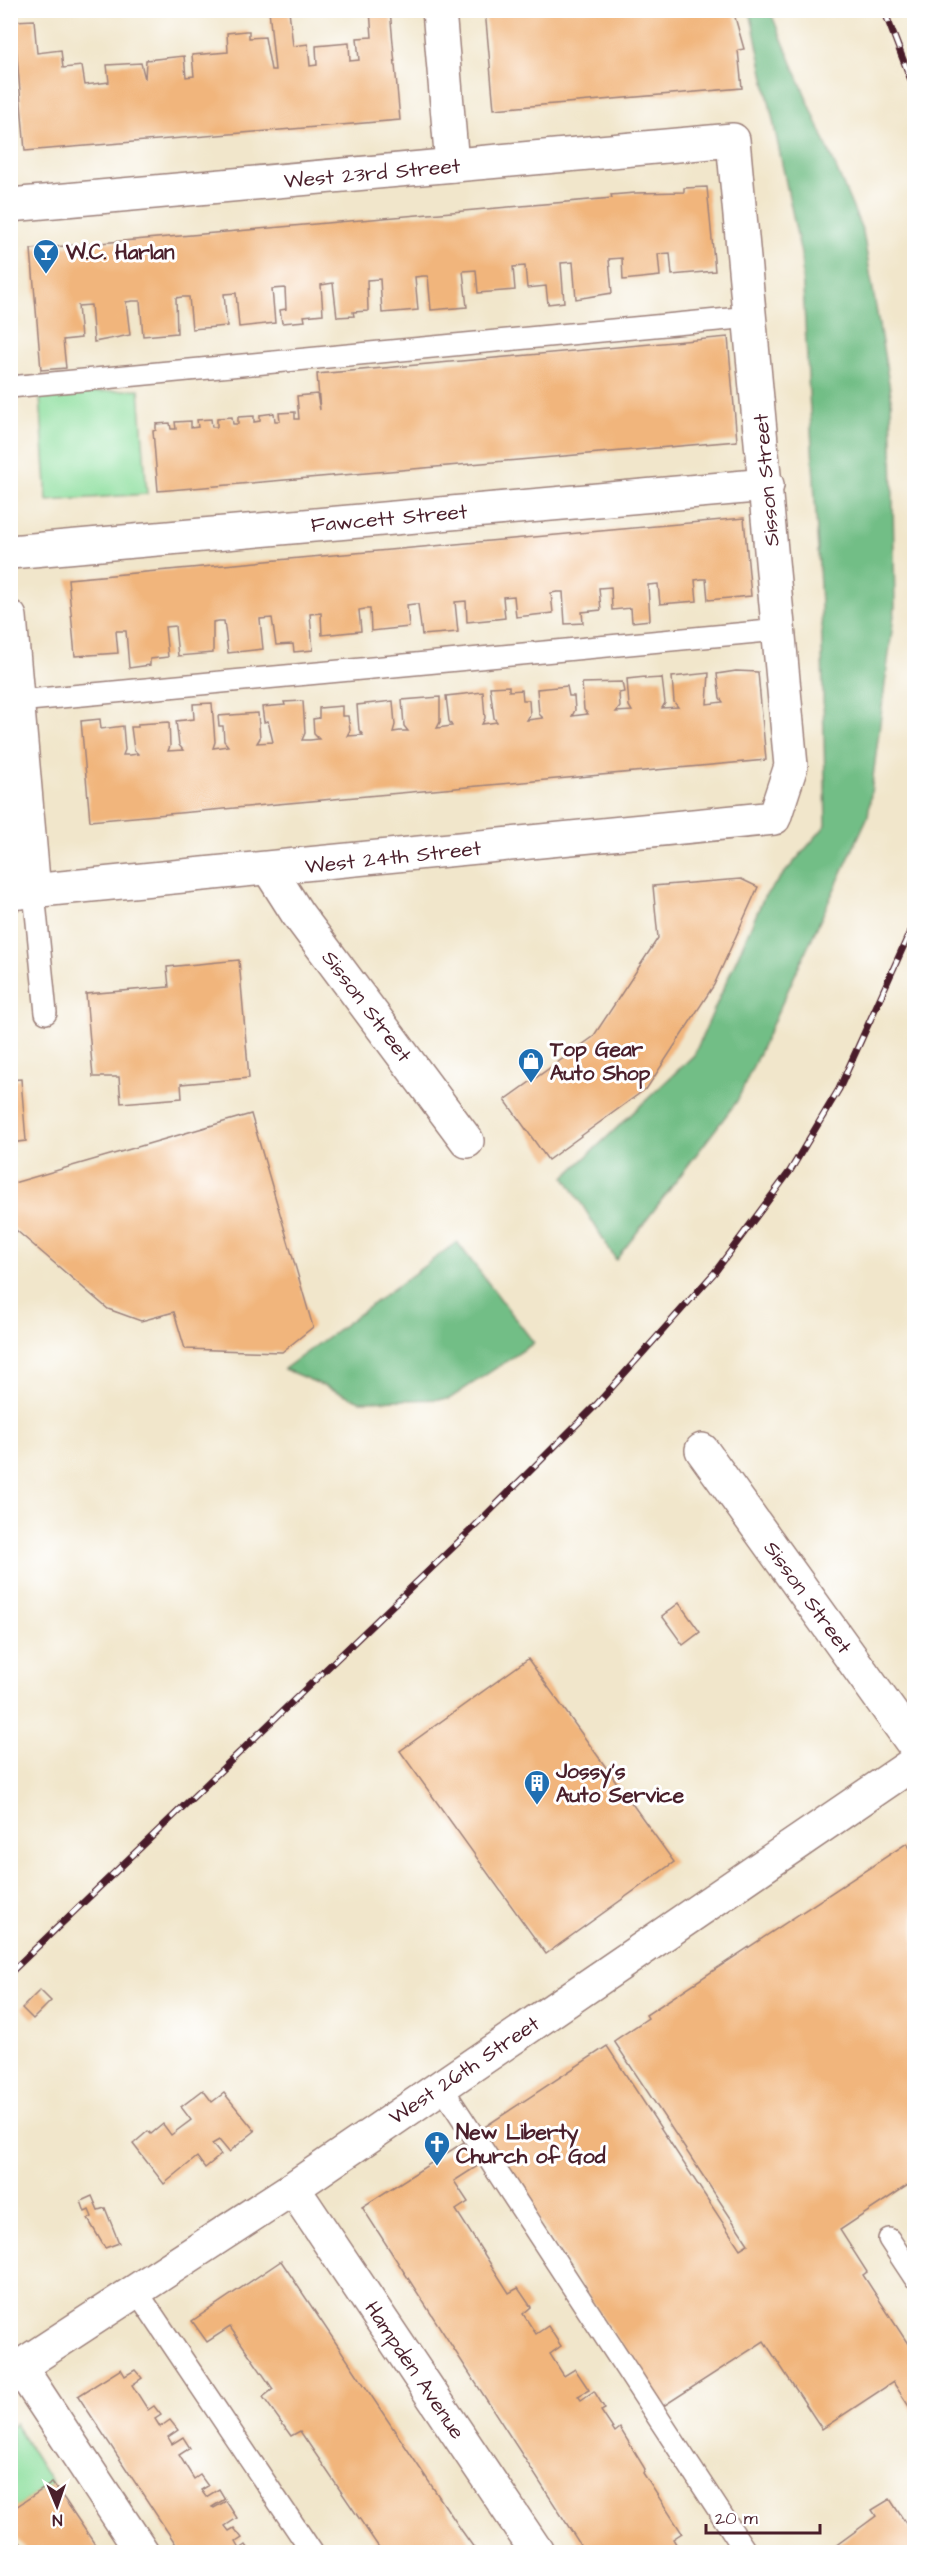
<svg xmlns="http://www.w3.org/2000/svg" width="925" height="2563" font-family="'Architects Daughter',sans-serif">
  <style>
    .green { fill: #8edf9f; stroke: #6c7f65; stroke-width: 1.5 }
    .forest { fill: #72be86; stroke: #5e6e58; stroke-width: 1.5 }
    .building { fill: #f1b57c }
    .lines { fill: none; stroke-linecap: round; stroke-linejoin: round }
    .lane-casing { stroke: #9e827b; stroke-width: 24 }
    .street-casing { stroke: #9e827b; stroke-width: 36 }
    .lane { stroke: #fff; stroke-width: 21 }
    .street { stroke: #fff; stroke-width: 33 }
    .rail-casing { stroke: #4a1f2b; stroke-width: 7 }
    .rail { stroke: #fff; stroke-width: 4.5; stroke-dasharray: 14; stroke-linecap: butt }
    .labels { text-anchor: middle; stroke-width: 6; stroke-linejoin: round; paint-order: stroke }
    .street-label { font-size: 21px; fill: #4a1f2b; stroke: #fff }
    .poi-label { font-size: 21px; font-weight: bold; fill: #4a1f2b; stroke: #fff; text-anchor: start }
  </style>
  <rect width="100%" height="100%" fill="#fff"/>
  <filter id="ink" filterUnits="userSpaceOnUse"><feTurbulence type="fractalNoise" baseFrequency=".0167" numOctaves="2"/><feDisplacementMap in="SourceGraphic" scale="12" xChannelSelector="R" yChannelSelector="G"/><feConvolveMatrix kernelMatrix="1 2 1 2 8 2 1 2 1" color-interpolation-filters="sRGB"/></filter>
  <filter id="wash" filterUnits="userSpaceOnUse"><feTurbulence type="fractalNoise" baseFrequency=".008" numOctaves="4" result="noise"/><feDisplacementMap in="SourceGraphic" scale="24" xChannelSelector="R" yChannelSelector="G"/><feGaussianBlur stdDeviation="1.35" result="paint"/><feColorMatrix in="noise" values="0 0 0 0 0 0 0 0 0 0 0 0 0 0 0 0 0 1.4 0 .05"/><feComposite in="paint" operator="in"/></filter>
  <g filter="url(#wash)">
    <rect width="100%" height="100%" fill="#f1e6cb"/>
    <!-- green -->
    <g class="green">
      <path d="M 139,389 L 147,494 L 47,501 L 40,396 Z"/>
      <path d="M 15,2424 L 52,2483 L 11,2511 L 11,2427 Z"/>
    </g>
    <!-- forest -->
    <g class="forest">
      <path d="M 750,11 L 770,11 L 863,232 L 891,395 L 895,607 L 868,816 L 737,1101 L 616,1260 L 565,1177 L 694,1055 L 764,897 L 826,825 L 821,603 L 801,254 Z"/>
      <path d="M 457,1242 L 534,1343 L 449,1399 L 360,1401 L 284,1369 Z"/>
    </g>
    <g id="blocks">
      <!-- building -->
      <g class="building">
        <path d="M 269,10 L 289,10 L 293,46 L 308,44 L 310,66 L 317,65 L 316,46 L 349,43 L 350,61 L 359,60 L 357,38 L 372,37 L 370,10 L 390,10 L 400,120 L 25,151 L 14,21 L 34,20 L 37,53 L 61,50 L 63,68 L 82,66 L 85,85 L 109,82 L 107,65 L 141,63 L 145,79 L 146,60 L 184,56 L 186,77 L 194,76 L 192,55 L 228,52 L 227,33 L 246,31 L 249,31 L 249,38 L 265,37 L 271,70 L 275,70 Z"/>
        <path d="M 485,10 L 733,10 L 744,49 L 738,50 L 742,88 L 494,109 Z"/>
        <path d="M 707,187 L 715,271 L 672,275 L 670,253 L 658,254 L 660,276 L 623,280 L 622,258 L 609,259 L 612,293 L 576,299 L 573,262 L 561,263 L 564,302 L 548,304 L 546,286 L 527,288 L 525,266 L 513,267 L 515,290 L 478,293 L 476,270 L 463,271 L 467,307 L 431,310 L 428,276 L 423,276 L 415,277 L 418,310 L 382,313 L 380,279 L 367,280 L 368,311 L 353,312 L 354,316 L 337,317 L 333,283 L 321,285 L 323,314 L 304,316 L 305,321 L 282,323 L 280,310 L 286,309 L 285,288 L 272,289 L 275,323 L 239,327 L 236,293 L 224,294 L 227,326 L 192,329 L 189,297 L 182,297 L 176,298 L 177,333 L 143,336 L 140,301 L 133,301 L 126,302 L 130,335 L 94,342 L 91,305 L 78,306 L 81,338 L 63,340 L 66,368 L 41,370 L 31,249 L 612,198 L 611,195 L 635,193 L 684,192 L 684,188 Z"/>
        <path d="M 728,337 L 737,441 L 158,491 L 153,431 L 156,430 L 156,424 L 170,423 L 171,429 L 176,429 L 175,422 L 191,421 L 191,428 L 198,427 L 197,420 L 211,419 L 212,427 L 217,427 L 217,418 L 232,417 L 233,424 L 238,424 L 238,417 L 254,416 L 254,422 L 260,421 L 260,415 L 274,413 L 275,421 L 280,421 L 279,413 L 295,412 L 295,419 L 299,419 L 297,396 L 317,394 L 320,410 L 317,374 Z"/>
        <path d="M 744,518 L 751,596 L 708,600 L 706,579 L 702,579 L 695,580 L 697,601 L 660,604 L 658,584 L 648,585 L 650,620 L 632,622 L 631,608 L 612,610 L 611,587 L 599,588 L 601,610 L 582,612 L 583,623 L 565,624 L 563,592 L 557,592 L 551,593 L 553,613 L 516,617 L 514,596 L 503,597 L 505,618 L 487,620 L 467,622 L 466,601 L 455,602 L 458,632 L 422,635 L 418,604 L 414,604 L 407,605 L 409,627 L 371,631 L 370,609 L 365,609 L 359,610 L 361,631 L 322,635 L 321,613 L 310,614 L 313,650 L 294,652 L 293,644 L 276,645 L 272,618 L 260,619 L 263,649 L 228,653 L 224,621 L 219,621 L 213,622 L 213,653 L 178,656 L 175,626 L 165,627 L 168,657 L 150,659 L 150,665 L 129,668 L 126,631 L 116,631 L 118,653 L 75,656 L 68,579 Z"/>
        <path d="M 736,671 L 758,672 L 766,760 L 90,821 L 81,721 L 100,719 L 101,729 L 123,726 L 125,750 L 123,755 L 130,755 L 138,754 L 134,750 L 131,727 L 138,727 L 138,724 L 169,722 L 170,746 L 168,751 L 183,750 L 179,745 L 176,721 L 194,719 L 193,704 L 212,703 L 215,742 L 213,748 L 228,746 L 224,741 L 223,726 L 219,726 L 218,716 L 258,713 L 260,738 L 257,743 L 273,742 L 268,721 L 264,722 L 262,707 L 285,705 L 284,702 L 303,701 L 305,733 L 302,740 L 310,740 L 319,739 L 314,734 L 313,719 L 319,718 L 319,708 L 342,706 L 342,716 L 348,716 L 350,730 L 347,736 L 363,735 L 359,730 L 357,705 L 393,701 L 395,725 L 393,732 L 400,731 L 408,731 L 404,726 L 402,700 L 440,697 L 440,722 L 437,728 L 452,726 L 449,721 L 446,696 L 483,692 L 485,718 L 482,724 L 490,723 L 497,722 L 494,718 L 490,687 L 509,686 L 509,691 L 522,690 L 523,700 L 529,700 L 530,715 L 527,720 L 543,718 L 539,714 L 537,689 L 567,686 L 569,696 L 574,696 L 575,710 L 572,716 L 588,714 L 584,710 L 582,683 L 622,682 L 624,692 L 619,693 L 620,707 L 616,712 L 632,711 L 629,706 L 627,679 L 645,677 L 645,679 L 662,678 L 665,703 L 662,708 L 678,707 L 674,702 L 672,677 L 709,673 L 707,704 L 723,702 L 720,698 L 717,674 Z"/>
        <path d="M 741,879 L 758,887 L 714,985 L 647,1088 L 548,1160 L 505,1100 L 593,1037 L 658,938 L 653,886 Z"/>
        <path d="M 239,960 L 249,1078 L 181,1084 L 182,1098 L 121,1103 L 119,1077 L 93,1077 L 86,994 L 169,987 L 167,967 Z"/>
        <path d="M 21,1079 L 26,1141 L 10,1143 L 10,1080 Z"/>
        <path d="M 251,1114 L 313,1327 L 282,1352 L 185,1349 L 174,1312 L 141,1321 L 108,1309 L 10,1225 L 10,1184 Z"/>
        <path d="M 679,1603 L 700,1632 L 683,1645 L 662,1616 Z"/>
        <path d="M 528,1659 L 674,1862 L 546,1954 L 400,1751 Z"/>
        <path d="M 907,1843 L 914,1856 L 914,2181 L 840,2230 L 867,2272 L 863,2275 L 914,2353 L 914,2414 L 893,2382 L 822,2429 L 764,2341 L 662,2407 L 480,2130 L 607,2046 L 740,2249 L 748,2244 L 614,2041 L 648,2018 L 646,2015 Z"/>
        <path d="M 40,1990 L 51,2001 L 33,2019 L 22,2008 Z"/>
        <path d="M 203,2090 L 212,2102 L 224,2093 L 255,2131 L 229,2152 L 219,2140 L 212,2144 L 221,2155 L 205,2168 L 197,2157 L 164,2184 L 133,2144 L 148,2131 L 151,2134 L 163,2124 L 171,2135 L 191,2120 L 181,2107 Z"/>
        <path d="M 464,2142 L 479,2165 L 454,2181 L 468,2202 L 456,2210 L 509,2293 L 518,2288 L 531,2307 L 523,2314 L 536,2334 L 548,2326 L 561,2346 L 550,2354 L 564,2376 L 575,2369 L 589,2390 L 578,2396 L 581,2400 L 594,2391 L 605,2409 L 601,2411 L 615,2432 L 620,2428 L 645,2469 L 643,2473 L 682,2533 L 673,2539 L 681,2552 L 585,2552 L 362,2207 Z"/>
        <path d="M 92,2196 L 98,2210 L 105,2208 L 119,2243 L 105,2248 L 88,2219 L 92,2217 L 89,2210 L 85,2212 L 81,2201 Z"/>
        <path d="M 281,2261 L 462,2531 L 477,2552 L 382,2552 L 300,2431 L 291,2436 L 263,2397 L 273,2389 L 230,2327 L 207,2342 L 192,2321 Z"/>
        <path d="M 121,2369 L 125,2376 L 135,2370 L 142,2378 L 132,2385 L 148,2410 L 154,2406 L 161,2415 L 155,2419 L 160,2427 L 170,2420 L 178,2430 L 168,2437 L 172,2444 L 183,2437 L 190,2448 L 179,2455 L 194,2479 L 200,2475 L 208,2486 L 201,2490 L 206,2497 L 219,2489 L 225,2499 L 212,2507 L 214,2508 L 226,2501 L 237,2518 L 225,2526 L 229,2531 L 234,2528 L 242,2538 L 236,2542 L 240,2549 L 246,2545 L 251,2552 L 181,2552 L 78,2396 Z"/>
        <path d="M 52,2483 L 65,2500 L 100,2552 L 27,2552 L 10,2528 L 10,2511 Z"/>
        <path d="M 890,2499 L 914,2536 L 914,2552 L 827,2552 L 876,2516 L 872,2510 Z"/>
      </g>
    </g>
  </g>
  <g filter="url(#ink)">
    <use href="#blocks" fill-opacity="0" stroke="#9e827b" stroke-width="1.5"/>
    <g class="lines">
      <!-- lane casing -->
      <g class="lane-casing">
        <g id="lane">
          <path d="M 10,387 L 750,317"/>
          <path d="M 18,701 L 779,630"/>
          <path d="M 34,892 L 46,1013"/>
          <path d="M 441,2086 L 746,2552"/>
          <path d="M 889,2239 L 914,2277"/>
          <path d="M 136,2290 L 312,2552"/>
        </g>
      </g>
      <!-- street casing -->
      <g class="street-casing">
        <g id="street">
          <path d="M 439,10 L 452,165"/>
          <path d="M 10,205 L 733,140 L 791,766 L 774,818 L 10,893"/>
          <path d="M 10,552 L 767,485"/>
          <path d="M 10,617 L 34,892"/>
          <path d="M 269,869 L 297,913 L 467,1141"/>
          <path d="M 702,1450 L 914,1745"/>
          <path d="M 293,2188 L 537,2552"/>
          <path d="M 20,2367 L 142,2552"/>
          <path d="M 10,2373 L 293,2188 L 914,1763"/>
        </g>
      </g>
      <!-- lane -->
      <use href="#lane" class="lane"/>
      <!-- street -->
      <use href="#street" class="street"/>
      <!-- rail casing -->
      <g class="rail-casing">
        <g id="rail">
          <path d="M 884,10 L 914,88"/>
          <path d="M 10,1973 L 471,1530 L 597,1404 L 715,1272 L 790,1171 L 839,1089 L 914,923"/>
        </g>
      </g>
      <!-- rail -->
      <use href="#rail" class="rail"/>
    </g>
  </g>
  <!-- icons -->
  <defs>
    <g id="bar-pin" transform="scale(1.35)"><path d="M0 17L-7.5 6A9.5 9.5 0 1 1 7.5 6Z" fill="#1f6fb2" stroke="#fff"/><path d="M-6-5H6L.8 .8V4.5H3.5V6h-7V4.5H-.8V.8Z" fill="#fff"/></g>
    <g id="shop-pin" transform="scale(1.35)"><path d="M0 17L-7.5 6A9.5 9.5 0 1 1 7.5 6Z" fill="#1f6fb2" stroke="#fff"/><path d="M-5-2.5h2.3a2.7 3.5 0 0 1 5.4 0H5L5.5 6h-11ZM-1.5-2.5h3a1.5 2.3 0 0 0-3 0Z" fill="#fff"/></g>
    <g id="building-pin" transform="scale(1.35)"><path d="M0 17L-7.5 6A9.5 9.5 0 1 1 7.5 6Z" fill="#1f6fb2" stroke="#fff"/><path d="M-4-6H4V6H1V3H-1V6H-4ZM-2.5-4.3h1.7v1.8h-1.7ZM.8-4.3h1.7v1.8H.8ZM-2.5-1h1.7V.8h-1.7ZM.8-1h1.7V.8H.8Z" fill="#fff"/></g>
    <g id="church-pin" transform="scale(1.35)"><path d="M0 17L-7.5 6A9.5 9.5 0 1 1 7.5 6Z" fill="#1f6fb2" stroke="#fff"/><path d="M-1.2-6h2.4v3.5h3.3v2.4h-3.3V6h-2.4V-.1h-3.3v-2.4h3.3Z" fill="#fff"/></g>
  </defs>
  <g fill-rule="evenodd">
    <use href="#bar-pin" x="46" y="252"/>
    <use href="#shop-pin" x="531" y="1061"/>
    <use href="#building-pin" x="537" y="1783"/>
    <use href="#church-pin" x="437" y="2144"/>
  </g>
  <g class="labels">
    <!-- street labels -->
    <g class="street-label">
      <text transform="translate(372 173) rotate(-5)" y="7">West 23rd Street</text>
      <text transform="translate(766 480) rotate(-95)" y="7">Sisson Street</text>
      <text transform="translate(389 518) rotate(-5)" y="7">Fawcett Street</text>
      <text transform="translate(393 857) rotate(-6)" y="7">West 24th Street</text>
      <text transform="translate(367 1006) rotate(53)" y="7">Sisson Street</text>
      <text transform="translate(808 1597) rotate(54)" y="7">Sisson Street</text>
      <text transform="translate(464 2070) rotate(-34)" y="7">West 26th Street</text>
      <text transform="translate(415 2370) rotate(56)" y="7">Hampden Avenue</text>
    </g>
    <!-- poi labels -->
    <g class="poi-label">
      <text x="66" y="259">W.C. Harlan</text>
      <text x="550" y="1056">Top Gear<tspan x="550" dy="24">Auto Shop</tspan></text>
      <text x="556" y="1778">Jossy's<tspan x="556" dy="24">Auto Service</tspan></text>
      <text x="456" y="2139">New Liberty<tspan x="456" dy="24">Church of God</tspan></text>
    </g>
  </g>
  <!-- margin -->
  <rect width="925" height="2563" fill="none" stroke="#fff" stroke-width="36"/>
  <!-- north arrow -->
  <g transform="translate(57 2506) rotate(178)" stroke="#ffffff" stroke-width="4.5" paint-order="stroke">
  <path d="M0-4.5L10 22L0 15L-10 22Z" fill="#4a1f2b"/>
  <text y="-9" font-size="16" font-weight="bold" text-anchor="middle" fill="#4a1f2b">N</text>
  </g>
  <!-- scale -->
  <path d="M706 2524v9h114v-9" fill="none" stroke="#4a1f2b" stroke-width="3"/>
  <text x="715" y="2524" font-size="18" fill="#4a1f2b" stroke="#ffffff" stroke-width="4.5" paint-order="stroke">20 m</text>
</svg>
